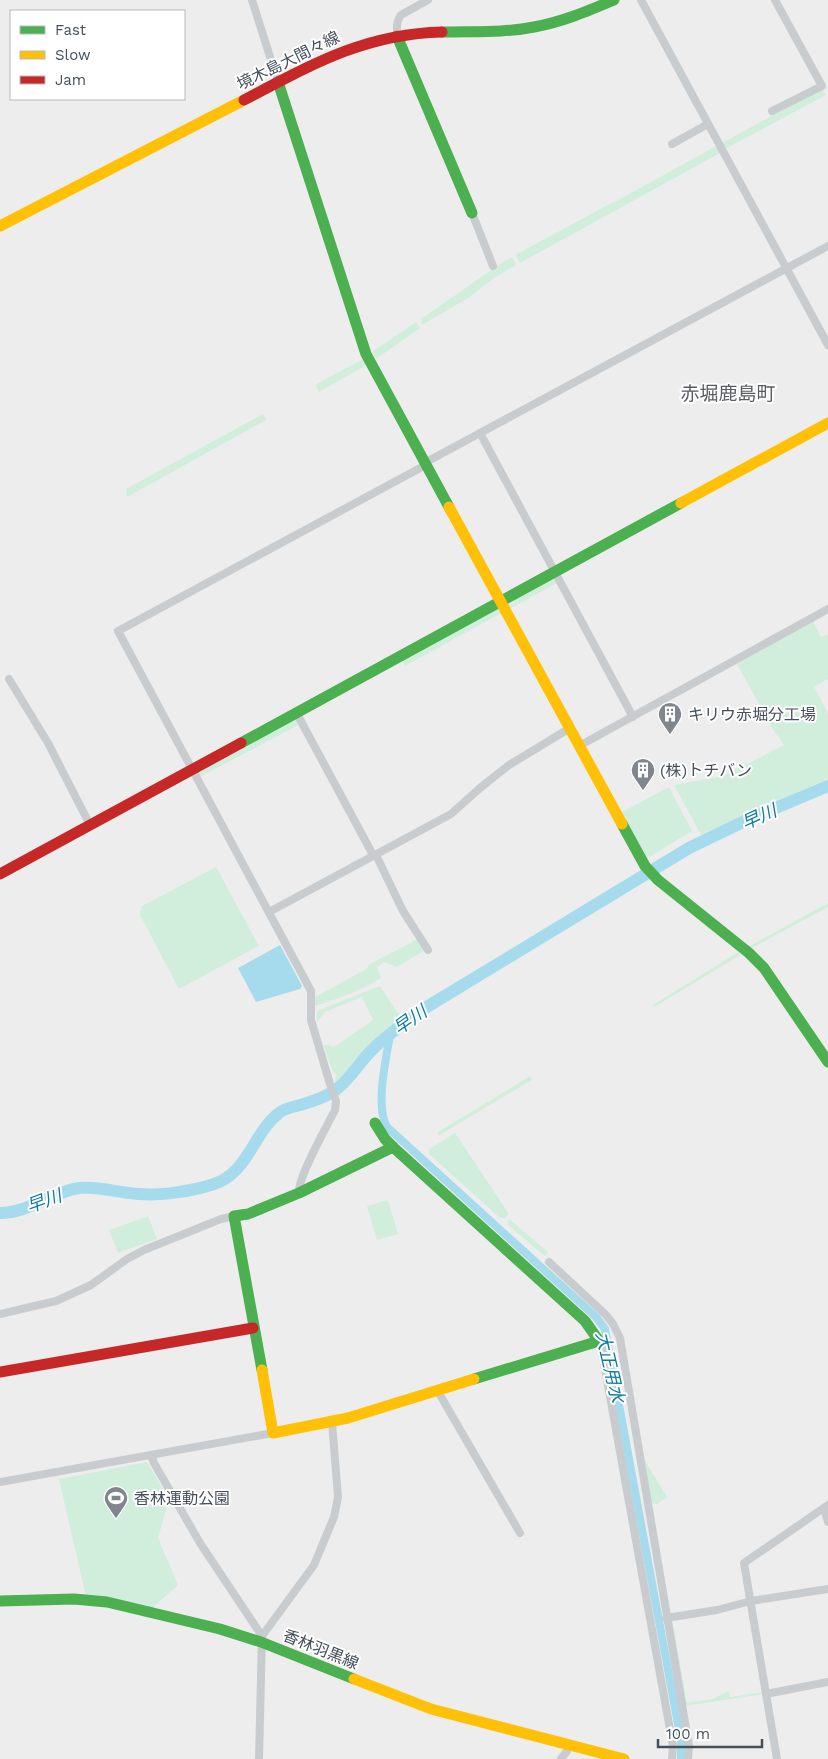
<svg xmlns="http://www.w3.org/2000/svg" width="828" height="1759" font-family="'Work Sans','Noto Sans JP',sans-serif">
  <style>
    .green { fill: #d1eedc }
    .water { fill: #a5dbec }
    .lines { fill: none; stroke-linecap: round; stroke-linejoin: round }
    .canal { stroke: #a5dbec; stroke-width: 8 }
    .river { stroke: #a5dbec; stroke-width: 12 }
    .street { stroke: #c9ccce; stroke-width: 8 }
    .fast { stroke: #4caf50; stroke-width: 11 }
    .slow { stroke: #ffc107; stroke-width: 11 }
    .jam { stroke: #c62828; stroke-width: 11 }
    .labels { text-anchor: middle; stroke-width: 4; stroke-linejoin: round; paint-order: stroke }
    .street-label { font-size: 16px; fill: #454f5a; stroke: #fff }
    .poi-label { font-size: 16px; fill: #454f5a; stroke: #fff; text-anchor: start }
    .water-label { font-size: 18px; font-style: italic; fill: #0c7b9e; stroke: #fff }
    .quarter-label { font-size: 19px; fill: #595c61; stroke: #fff }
  </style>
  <rect width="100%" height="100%" fill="#eeeded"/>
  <!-- green -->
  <g class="green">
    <path d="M 821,89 L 826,95 L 725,149 L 722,143 Z"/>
    <path d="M 716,146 L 720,153 L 520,263 L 516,256 L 517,254 L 613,202 L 618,201 L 620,199 Z"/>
    <path d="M 510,258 L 513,258 L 516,265 L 494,278 L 470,297 L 422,325 L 421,319 L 497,266 Z"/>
    <path d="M 416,322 L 420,328 L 376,359 L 372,352 Z"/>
    <path d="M 365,358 L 368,364 L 319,392 L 315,385 Z"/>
    <path d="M 263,414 L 266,420 L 127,497 L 126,489 Z"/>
    <path d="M 552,579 L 555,579 L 557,583 L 509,609 L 507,604 L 508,602 L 510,605 L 515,602 L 514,599 Z"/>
    <path d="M 500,607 L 503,612 L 405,666 L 402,659 Z"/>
    <path d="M 813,621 L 821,637 L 828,634 L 828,679 L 814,687 L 828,713 L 828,779 L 701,835 L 674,785 L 723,776 L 784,745 L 772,728 L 737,664 Z"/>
    <path d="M 297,718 L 300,724 L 200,777 L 197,771 Z"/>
    <path d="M 669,787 L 692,831 L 646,859 L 620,813 Z"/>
    <path d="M 216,867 L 259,946 L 179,989 L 140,915 L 142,906 Z"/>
    <path d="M 828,903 L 828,907 L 750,949 L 748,947 Z"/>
    <path d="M 418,939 L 425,950 L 397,967 L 384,962 L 377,967 L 381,978 C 360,991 338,999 315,1006 L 315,997 L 368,968 L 368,965 Z"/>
    <path d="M 740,951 L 739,956 L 654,1007 L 653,1005 Z"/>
    <path d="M 380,986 L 401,1018 L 369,1045 L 352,1068 L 335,1084 L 336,1074 L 332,1070 L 323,1044 L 334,1047 L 373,1020 L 362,997 L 325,1012 L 317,1022 L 317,1013 L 319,1010 Z"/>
    <path d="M 530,1076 L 532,1080 L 438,1136 L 438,1132 Z"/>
    <path d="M 455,1133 L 509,1214 L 505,1218 L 500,1218 L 429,1154 L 429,1150 L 431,1148 Z"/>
    <path d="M 388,1200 L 398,1234 L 377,1240 L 367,1206 Z"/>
    <path d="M 148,1216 L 157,1239 L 118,1253 L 109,1230 Z"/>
    <path d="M 509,1219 L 548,1252 L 545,1256 L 508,1225 Z"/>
    <path d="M 644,1459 L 667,1497 L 657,1504 L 650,1503 Z"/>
    <path d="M 147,1462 L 169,1499 L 158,1538 L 178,1585 L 151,1609 L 86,1597 L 59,1479 Z"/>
    <path d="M 672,1619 L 687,1703 L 712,1699 L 729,1691 L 730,1697 L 763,1692 L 764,1694 L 686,1706 L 684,1704 L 671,1620 Z"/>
  </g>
  <!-- water -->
  <path class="water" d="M 280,945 L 302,986 L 300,989 L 256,1002 L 238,968 Z"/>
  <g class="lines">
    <!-- canal -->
    <path class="canal" d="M 390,1035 C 386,1059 375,1107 387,1127 L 596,1317 L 605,1329 L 681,1740 L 681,1759"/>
    <!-- river -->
    <path class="river" d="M 0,1213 C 29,1213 51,1192 79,1188 C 99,1186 119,1193 139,1194 C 161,1196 193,1191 214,1184 C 249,1172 253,1133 279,1113 C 285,1108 293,1107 300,1105 C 313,1101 327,1097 338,1088 C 351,1078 361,1060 373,1049 C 390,1032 410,1019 430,1005 L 689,848 L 747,820 L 828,786"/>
    <!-- street -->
    <g class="street">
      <path d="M 252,0 L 278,82"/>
      <path d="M 641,0 L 828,345"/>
      <path d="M 397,36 C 397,28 396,21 401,15 L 428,0"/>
      <path d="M 772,111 L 822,86 L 775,0"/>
      <path d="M 672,144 L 708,124"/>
      <path d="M 472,213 L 493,266"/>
      <path d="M 480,433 L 633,717"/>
      <path d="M 9,679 L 48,743 L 90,825"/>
      <path d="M 296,712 L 372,853 L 377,857 L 403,911 L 428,950"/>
      <path d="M 579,746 L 828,609"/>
      <path d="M 269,912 L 451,814 L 480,788 L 509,765 L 570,728"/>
      <path d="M 299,1193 C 297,1179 327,1126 335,1110 L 336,1101 L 330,1084 L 311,1020 L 311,991 L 118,631 L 422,467 L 430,460 L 480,433 L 828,246"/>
      <path d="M 549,1262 L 606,1315 L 613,1324 L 620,1338 L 689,1746 L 688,1759"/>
      <path d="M 0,1314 L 56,1301 L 91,1285 L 127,1259 L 144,1250 L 221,1219 L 234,1216"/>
      <path d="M 599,1341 L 602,1352 L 673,1746 L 672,1759"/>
      <path d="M 439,1390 L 440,1395 L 520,1533"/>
      <path d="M 151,1455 L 154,1463 L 200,1543 L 262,1636"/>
      <path d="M 0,1482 L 273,1433"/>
      <path d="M 824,1508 L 828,1522"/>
      <path d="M 666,1618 L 717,1610 L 751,1601 L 828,1589"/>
      <path d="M 766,1694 L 828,1682"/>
      <path d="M 259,1759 L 262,1636 L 314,1565 L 334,1517 L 338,1497 L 332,1422"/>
      <path d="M 561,1759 L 567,1751 L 568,1745"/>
      <path d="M 777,1759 L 744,1563 L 828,1505"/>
    </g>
    <!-- fast -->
    <g class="fast">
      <path d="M 442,32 C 473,31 504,33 534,27 C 562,22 588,11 614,0"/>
      <path d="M 397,36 L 472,213"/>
      <path d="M 278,82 L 366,354 L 449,507"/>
      <path d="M 241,743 L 681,503"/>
      <path d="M 622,824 L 645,866 L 658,880 L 749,953 L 764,968 L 828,1062"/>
      <path d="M 375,1123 L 385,1139 L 393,1147"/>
      <path d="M 393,1147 L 585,1321 L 599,1341 L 474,1379"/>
      <path d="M 262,1370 L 234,1216 L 248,1214 L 299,1193 L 393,1147"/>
      <path d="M 0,1601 L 74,1599 L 107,1602 L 220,1629 L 261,1642 L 354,1679"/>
    </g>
    <!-- slow -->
    <g class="slow">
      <path d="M 0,226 L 244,100"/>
      <path d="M 681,503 L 828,423"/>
      <path d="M 449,507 L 622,824"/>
      <path d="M 262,1370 L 273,1433 L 348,1418 L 474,1379"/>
      <path d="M 354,1679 L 431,1709 L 624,1759"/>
    </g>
    <!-- jam -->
    <g class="jam">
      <path d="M 244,100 C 311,65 364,34 442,32"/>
      <path d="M 0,874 L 241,743"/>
      <path d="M 0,1372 L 253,1328"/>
    </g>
  </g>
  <!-- icons -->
  <defs>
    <g id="building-pin" transform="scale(1.25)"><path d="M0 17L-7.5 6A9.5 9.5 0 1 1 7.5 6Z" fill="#80868d" stroke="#fff"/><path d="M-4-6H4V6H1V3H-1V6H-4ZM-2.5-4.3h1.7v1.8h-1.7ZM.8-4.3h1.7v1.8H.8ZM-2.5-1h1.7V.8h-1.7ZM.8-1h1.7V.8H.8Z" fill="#fff"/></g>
    <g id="stadium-pin" transform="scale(1.25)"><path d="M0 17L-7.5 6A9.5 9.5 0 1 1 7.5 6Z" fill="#80868d" stroke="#fff"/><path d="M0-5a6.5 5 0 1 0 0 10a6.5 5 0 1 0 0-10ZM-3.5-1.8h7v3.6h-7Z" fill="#fff"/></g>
  </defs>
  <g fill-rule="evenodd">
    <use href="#building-pin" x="670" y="714"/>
    <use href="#building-pin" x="643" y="770"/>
    <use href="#stadium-pin" x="116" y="1498"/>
  </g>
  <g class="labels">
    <!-- street labels -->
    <g class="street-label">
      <text transform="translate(288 60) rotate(-26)" y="6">境木島大間々線</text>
      <text transform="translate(321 1649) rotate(22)" y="6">香林羽黒線</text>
    </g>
    <!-- poi labels -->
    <g class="poi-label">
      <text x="688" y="720">キリウ赤堀分工場</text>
      <text x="660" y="776">(株)トチバン</text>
      <text x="134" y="1504">香林運動公園</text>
    </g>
    <!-- water labels -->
    <g class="water-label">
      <text transform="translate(759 817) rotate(-24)" y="6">早川</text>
      <text transform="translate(410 1020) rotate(-35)" y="6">早川</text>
      <text transform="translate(44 1201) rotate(-20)" y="6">早川</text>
      <text transform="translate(610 1367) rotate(77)" y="6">大正用水</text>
    </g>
    <!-- quarter labels -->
    <g class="quarter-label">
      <text x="728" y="400">赤堀鹿島町</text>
    </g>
  </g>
  <!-- legend -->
  <rect x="10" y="10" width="175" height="90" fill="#ffffff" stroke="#b5b9bd"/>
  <rect x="20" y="26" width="25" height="8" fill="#4caf50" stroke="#b5b9bd"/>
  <text x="55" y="35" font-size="15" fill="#454f5a">Fast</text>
  <rect x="20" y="51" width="25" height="8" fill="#ffc107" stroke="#b5b9bd"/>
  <text x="55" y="60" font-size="15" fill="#454f5a">Slow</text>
  <rect x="20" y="76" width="25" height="8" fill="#c62828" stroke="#b5b9bd"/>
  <text x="55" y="85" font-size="15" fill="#454f5a">Jam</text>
  <!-- scale -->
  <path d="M658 1739v8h104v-8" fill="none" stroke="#454f5a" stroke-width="2.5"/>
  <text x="666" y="1739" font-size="15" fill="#454f5a" stroke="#ffffff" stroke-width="4" paint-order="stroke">100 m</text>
</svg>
